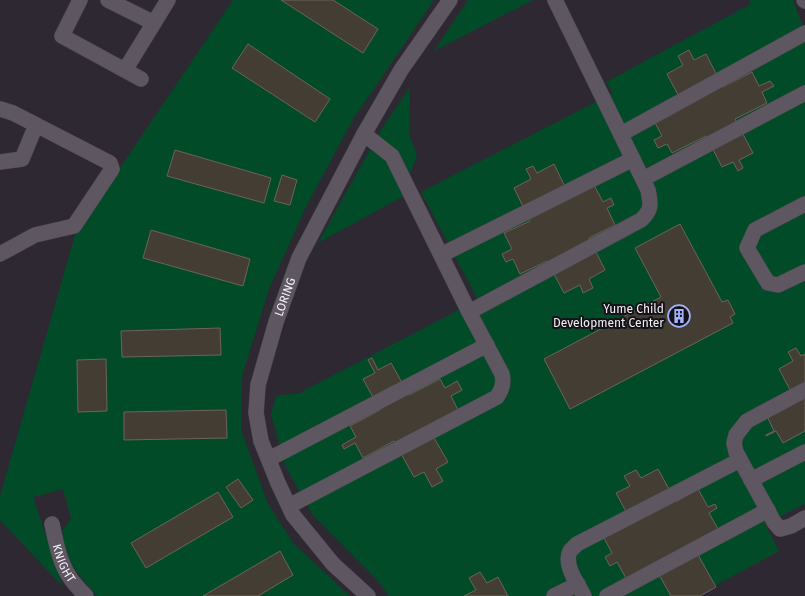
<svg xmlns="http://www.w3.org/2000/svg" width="805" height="596" font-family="'Fira Sans',sans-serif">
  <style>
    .green { fill: #014b28 }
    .building { fill: #443d33; stroke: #6c6459 }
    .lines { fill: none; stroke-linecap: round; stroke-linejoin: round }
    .minor-casing { stroke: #4b474f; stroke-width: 16 }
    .minor { stroke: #5e5762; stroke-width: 15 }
    .labels { text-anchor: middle; stroke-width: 4; stroke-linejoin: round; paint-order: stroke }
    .street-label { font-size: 12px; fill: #f3f0f6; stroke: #151217 }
    .poi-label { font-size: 12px; fill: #f3f0f6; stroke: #151217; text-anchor: end }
  </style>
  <rect width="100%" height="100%" fill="#2e2832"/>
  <!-- green -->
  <g class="green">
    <path d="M 233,0 L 434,0 L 352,121 L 306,207 L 269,289 L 242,376 L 241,430 L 268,504 L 294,544 L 350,596 L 97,596 L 70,564 L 65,549 L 62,531 L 71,519 L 63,489 L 33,497 L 63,587 L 0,520 L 0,496 L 75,235 Z"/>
    <path d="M 468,0 L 533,0 L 434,51 Z"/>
    <path d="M 749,0 L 793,0 L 805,32 L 805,504 L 765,524 L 779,551 L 696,596 L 389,596 L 377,580 L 312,514 L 285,465 L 271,414 L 276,396 L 299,393 L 478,300 L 421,192 L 613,93 L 606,82 L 751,4 Z"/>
    <path d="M 410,87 L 409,134 L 417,155 L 402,197 L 318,243 L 381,130 Z"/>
  </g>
  <!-- building -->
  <g class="building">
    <path d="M 281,0 L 333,0 L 378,29 L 363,53 Z"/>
    <path d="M 248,44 L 330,99 L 315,122 L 232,68 Z"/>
    <path d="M 689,50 L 694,60 L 706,54 L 723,87 L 752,72 L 759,86 L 770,81 L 774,86 L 762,92 L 767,103 L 735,119 L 753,153 L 739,160 L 743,168 L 738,171 L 733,162 L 722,167 L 706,136 L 672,153 L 667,144 L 658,148 L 654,140 L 662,136 L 654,121 L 684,106 L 667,74 L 683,65 L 678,56 Z"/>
    <path d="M 175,150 L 271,178 L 264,203 L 167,176 Z"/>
    <path d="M 554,164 L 570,197 L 594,185 L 603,202 L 611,198 L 614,205 L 607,208 L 615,225 L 589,238 L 605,270 L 589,279 L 593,288 L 583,293 L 580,285 L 564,293 L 547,261 L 520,274 L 513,259 L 506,262 L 502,254 L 512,249 L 504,233 L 530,221 L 514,188 L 531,179 L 526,169 L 533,166 L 537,173 Z"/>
    <path d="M 282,175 L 297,180 L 290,205 L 274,201 Z"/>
    <path d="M 680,224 L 722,302 L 728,300 L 735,314 L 730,317 L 733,323 L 570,409 L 544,359 L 661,297 L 635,248 Z"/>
    <path d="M 151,230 L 250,259 L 243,286 L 143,258 Z"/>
    <path d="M 220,328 L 221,355 L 122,357 L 121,331 Z"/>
    <path d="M 796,348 L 801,356 L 805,354 L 805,431 L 783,443 L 776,431 L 766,436 L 766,435 L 774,431 L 767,416 L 796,401 L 779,369 L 793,361 L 788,352 Z"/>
    <path d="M 372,358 L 378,370 L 391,363 L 409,395 L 440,379 L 445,388 L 457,381 L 462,390 L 451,396 L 459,412 L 429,429 L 448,462 L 436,469 L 443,481 L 432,487 L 424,472 L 414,477 L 394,441 L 363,458 L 355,443 L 344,449 L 342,445 L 356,437 L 350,426 L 380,410 L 363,379 L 375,373 L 368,360 Z"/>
    <path d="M 106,359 L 107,411 L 78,412 L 77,360 Z"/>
    <path d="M 226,410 L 227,438 L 124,440 L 124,412 Z"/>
    <path d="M 658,469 L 676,502 L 698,489 L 708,507 L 715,504 L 717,508 L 709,513 L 718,529 L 692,544 L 716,587 L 700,596 L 671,596 L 653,564 L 626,578 L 617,562 L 610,566 L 605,557 L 612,553 L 604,538 L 632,523 L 616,493 L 630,486 L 624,476 L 636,470 L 641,478 Z"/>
    <path d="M 238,479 L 253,500 L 241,508 L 226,487 Z"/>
    <path d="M 218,492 L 233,517 L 146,568 L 131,543 Z"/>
    <path d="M 280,551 L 293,575 L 258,596 L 203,596 Z"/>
    <path d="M 480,572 L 487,583 L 498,577 L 508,596 L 464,596 L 476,590 L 469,578 Z"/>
  </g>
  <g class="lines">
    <!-- minor casing -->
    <g class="minor-casing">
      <g id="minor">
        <path d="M 80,0 L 62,36 L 141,79"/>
        <path d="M 108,0 L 154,23"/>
        <path d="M 804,0 L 805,1"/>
        <path d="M 125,70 L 168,0"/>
        <path d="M 0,109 L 13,113 L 110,163 L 112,169 L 74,226 L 35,235 L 0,254"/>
        <path d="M 621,134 L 805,33"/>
        <path d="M 0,162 L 22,159 L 36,125"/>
        <path d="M 643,179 L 805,93"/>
        <path d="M 805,204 L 755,230 L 747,248 L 768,283 L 778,285 L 805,272"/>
        <path d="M 441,255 L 633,159"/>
        <path d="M 469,312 L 641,220 C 652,210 651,204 648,190 L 555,0"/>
        <path d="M 805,390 L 747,421 L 736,435 L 734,443 L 736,452 L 774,522 L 780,529 L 791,526 L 805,518"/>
        <path d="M 269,459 L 487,345"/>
        <path d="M 751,480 L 805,452"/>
        <path d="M 289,506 L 497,397 C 502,389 504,383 502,374 L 469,312 L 392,156 L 364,134"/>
        <path id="s1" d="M 52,524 C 56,542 59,561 69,576 C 73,583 80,590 86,596"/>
        <path id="s2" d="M 368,596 L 333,564 L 293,515 L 278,483 L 261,441 L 256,413 L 258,385 L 276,322 L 299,258 L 364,134 L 401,70 L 450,0"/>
        <path d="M 554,596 L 578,584"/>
        <path d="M 584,596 C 578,584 563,565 570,551 C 572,549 575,546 577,544 L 740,460"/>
        <path d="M 607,596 L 768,510"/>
      </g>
    </g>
    <!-- minor -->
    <use href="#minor" class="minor"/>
  </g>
  <!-- icons -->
  <defs>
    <g id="building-ring" transform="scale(1.15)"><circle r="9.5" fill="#151217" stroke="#a2b2fd" stroke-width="1.5"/><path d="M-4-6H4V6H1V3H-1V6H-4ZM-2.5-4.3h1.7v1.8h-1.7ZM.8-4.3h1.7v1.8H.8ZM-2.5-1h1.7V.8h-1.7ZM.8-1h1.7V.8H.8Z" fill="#a2b2fd"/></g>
  </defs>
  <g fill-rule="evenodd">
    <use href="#building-ring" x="679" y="316"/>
  </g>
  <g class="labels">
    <!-- street labels -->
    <g class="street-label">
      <text dy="4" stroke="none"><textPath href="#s2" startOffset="340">LORING</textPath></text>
      <text dy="4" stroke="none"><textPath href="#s1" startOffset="41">KNIGHT</textPath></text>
    </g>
    <!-- poi labels -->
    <g class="poi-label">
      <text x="664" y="313">Yume Child<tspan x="664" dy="14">Development Center</tspan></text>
    </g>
  </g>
</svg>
